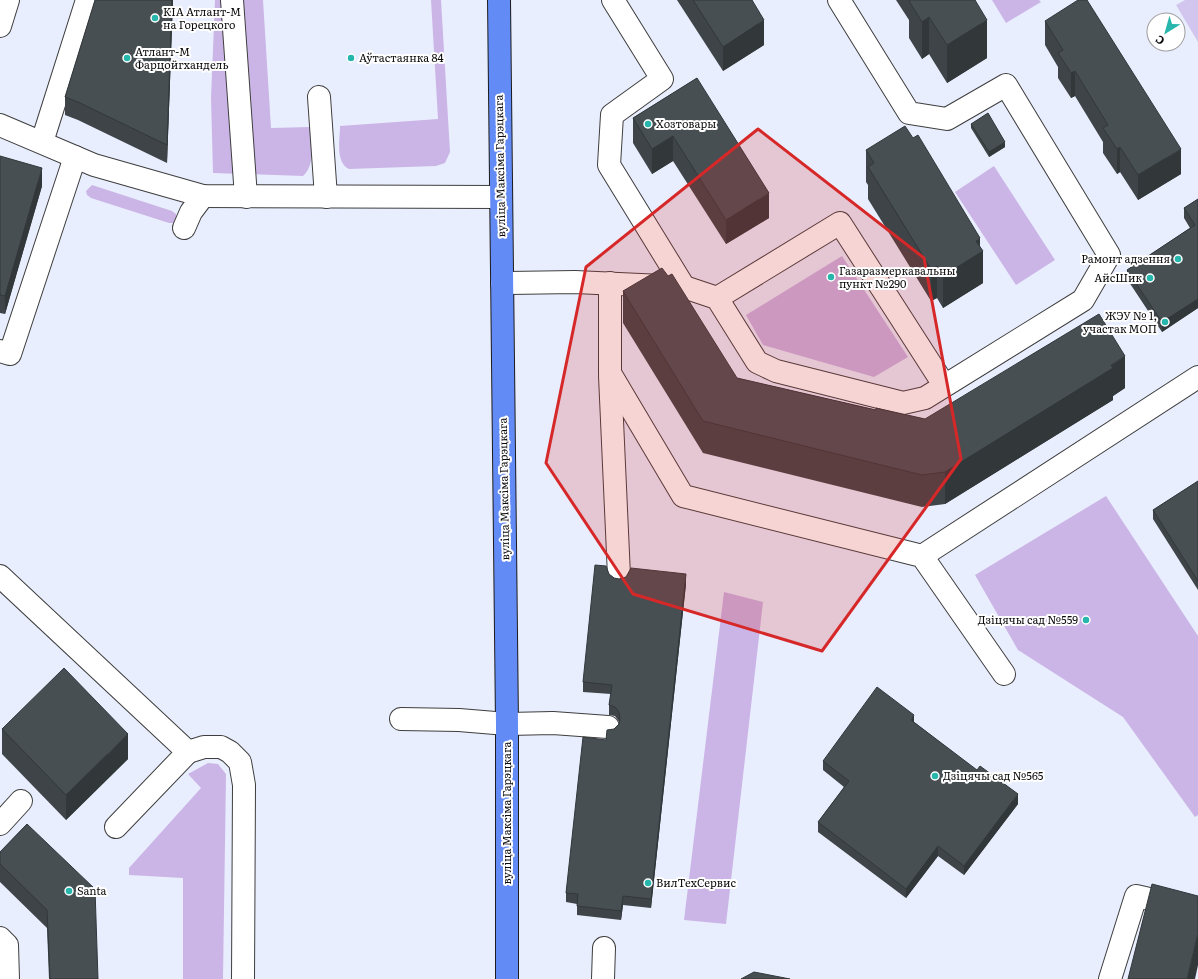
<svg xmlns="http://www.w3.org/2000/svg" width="1198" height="979" font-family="Literata,serif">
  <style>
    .green { fill: #cbb5e7 }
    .pitch { fill: #d3c6ee }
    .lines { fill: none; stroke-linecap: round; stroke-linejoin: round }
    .minor-casing { stroke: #3e3e3e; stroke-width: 24 }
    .major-casing { stroke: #1c1c1c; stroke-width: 24 }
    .minor { stroke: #fff; stroke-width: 22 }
    .major { stroke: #638bf5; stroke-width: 22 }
    .wall { fill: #3e4447 }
    .shaded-wall { fill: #32373a }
    .building { fill: #484f53; stroke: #32373a }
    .marked { fill: #d62828; fill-opacity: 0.2; stroke: #d62828; stroke-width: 3; stroke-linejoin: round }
    .poi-dot { fill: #27b6ab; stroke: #fff; stroke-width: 1.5 }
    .labels { text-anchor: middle; stroke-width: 4; stroke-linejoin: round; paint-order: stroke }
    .poi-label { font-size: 11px; fill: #0b0b0b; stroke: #fff; text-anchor: start }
    .street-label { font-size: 11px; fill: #0b0b0b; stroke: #fff }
  </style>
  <rect width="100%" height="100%" fill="#e9eefe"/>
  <!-- green -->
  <g class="green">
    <path d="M 215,0 L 263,0 L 271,128 L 310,127 C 311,143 316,164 303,176 L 213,173 L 211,98 Z"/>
    <path d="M 431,0 L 441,0 L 450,152 L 445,163 L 436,166 L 349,169 C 335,162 340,139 340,126 L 438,119 Z"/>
    <path d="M 992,0 L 1039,0 L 1041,2 L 1006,23 Z"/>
    <path d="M 994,166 L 1055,260 L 1016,285 L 955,192 Z"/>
    <path d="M 92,185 L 172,211 L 176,214 L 176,219 L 174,223 L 169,223 L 91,198 L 87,195 L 86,191 Z"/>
    <path d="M 842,256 L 908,357 L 874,377 L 763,345 L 746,315 Z"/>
    <path d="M 1106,496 L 1198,636 L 1198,815 L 1195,817 L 1123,717 L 1018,650 L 975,575 Z"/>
    <path d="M 724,592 L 763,602 L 726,924 L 684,920 Z"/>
    <path d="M 208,763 L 218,764 L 226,774 L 223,979 L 183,979 L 183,878 L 129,875 L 129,868 L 201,788 L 188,774 Z"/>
  </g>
  <!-- pitch -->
  <path class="pitch" d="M 1185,0 L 1198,0 L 1198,42 L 1176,5 Z"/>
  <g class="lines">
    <!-- minor casing -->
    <g class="minor-casing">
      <g id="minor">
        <path d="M 232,0 L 246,197"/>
        <path d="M 613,0 L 662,79 L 612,115 L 609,165 L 684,287"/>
        <path d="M 0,26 L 8,0"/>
        <path d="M 319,97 L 326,197"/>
        <path d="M 0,125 L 94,165 L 203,196 L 501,197"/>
        <path d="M 42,142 L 87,0"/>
        <path d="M 184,228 L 191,212 L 203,196"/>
        <path d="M 502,283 L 575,282 L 684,287 L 717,298 L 757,362 L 776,371 L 903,403 L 925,398 L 1083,300 L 1109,255 L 1006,85 L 947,119 L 909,113 L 839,0"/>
        <path d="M 610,283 L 610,373 L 683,496 L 922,556 L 1004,674"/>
        <path d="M 717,298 L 840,223 L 944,385"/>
        <path d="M 0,351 L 10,354 L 75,157"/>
        <path d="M 610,376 L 619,576"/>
        <path d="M 922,556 L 1198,377"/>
        <path d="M 0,576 L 188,752 L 204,747 L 221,747 L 230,752 L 240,762 L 244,785 L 243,979"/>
        <path d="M 401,719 L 459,720 L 507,724 L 553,723 L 608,727"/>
        <path d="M 0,824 L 21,801"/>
        <path d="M 116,827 L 188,752"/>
        <path d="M 0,938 L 7,945 L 8,979"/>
        <path d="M 603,979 L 604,948"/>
        <path d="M 1110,979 L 1136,896 L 1198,910"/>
      </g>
    </g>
    <!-- major casing -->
    <g class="major-casing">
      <path id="major" d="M 499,0 L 507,724 L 507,979"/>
    </g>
    <!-- minor -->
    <use href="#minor" class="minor"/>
    <!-- major -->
    <use href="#major" class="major"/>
  </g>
  <!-- wall -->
  <g class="wall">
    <path d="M 95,0 L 173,0 L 167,163 L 78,120 L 65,115 L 65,97 Z"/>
    <path d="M 677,0 L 752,0 L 764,45 L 723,71 Z"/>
    <path d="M 896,0 L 975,0 L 987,58 L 947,83 L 929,54 L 922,59 L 909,38 L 909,20 Z"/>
    <path d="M 1045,21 L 1181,174 L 1138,200 L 1120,172 L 1117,174 L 1103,153 L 1103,142 L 1075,96 L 1071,98 L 1058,78 L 1058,67 L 1045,45 Z"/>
    <path d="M 697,78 L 769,218 L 726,244 L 673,161 L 652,174 L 633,143 L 633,118 Z"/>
    <path d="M 971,124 L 1005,147 L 989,157 L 971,128 Z"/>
    <path d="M 866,150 L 980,247 L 983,283 L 943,308 L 937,298 L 931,301 L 868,199 L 868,185 L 866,182 Z"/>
    <path d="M 0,156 L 42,186 L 5,314 L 0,313 Z"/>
    <path d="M 1198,199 L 1198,308 L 1162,332 L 1127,279 L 1127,270 L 1190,228 L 1184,218 L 1184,208 Z"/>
    <path d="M 623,291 L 737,378 L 876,410 L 925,419 L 1125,388 L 1113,396 L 1113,400 L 945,504 L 922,507 L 703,453 L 623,323 Z"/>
    <path d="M 1198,481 L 1198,590 L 1153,519 L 1153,510 Z"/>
    <path d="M 609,574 L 614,578 L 619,579 L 686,584 L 651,908 L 623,905 L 621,920 L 577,915 L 577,904 L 566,902 L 566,893 L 606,740 L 614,729 L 619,724 L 619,722 L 615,716 L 609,715 L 609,705 L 611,694 L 583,692 L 583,682 Z"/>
    <path d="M 914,722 L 1018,804 L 964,875 L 938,856 L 906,898 L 818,832 L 818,822 L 844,787 L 823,770 L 823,761 Z"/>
    <path d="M 2,729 L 128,759 L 66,820 L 2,754 Z"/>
    <path d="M 27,824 L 98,979 L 49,979 L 47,928 L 0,882 L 0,852 Z"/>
  </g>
  <!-- shaded-wall -->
  <g class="shaded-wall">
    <path d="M 172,0 L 173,0 L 167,163 L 167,145 Z"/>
    <path d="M 929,17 L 929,54 L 922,59 L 922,22 Z"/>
    <path d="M 764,20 L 764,45 L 723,71 L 723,47 Z"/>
    <path d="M 987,20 L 987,58 L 947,83 L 947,45 Z"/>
    <path d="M 1075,71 L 1075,96 L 1071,98 L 1071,73 Z"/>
    <path d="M 673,136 L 673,161 L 652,174 L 652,149 Z"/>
    <path d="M 1005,142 L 1005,147 L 989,157 L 989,152 Z"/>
    <path d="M 1120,147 L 1120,172 L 1117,174 L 1117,149 Z"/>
    <path d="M 1181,149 L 1181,174 L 1138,200 L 1138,175 Z"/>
    <path d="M 42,168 L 42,186 L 5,314 L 5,296 Z"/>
    <path d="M 769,193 L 769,218 L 726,244 L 726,220 Z"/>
    <path d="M 980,238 L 980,252 L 983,251 L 983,283 L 943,308 L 943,276 L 976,241 Z"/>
    <path d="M 937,266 L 937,298 L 931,301 L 931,269 Z"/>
    <path d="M 1198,299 L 1198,308 L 1162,332 L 1162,322 Z"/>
    <path d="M 1125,356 L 1125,388 L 1113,396 L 1113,400 L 945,504 L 945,472 Z"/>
    <path d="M 686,574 L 686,584 L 651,908 L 651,899 Z"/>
    <path d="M 914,715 L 914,724 L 911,720 Z"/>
    <path d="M 128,734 L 128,759 L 66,820 L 66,795 Z"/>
    <path d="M 1018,794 L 1018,804 L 964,875 L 964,866 Z"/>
    <path d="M 938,846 L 938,856 L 906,898 L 906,889 Z"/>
    <path d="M 623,896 L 623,905 L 621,920 L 621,911 Z"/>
    <path d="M 1198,933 L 1198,965 L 1195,979 L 1187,979 Z"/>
  </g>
  <!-- building -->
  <g class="building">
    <path d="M 95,0 L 172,0 L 167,145 L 78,102 L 65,97 Z"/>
    <path d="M 693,0 L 752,0 L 764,20 L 723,47 Z"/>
    <path d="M 910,0 L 975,0 L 987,20 L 947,45 L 929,17 L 922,22 L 909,1 Z"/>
    <path d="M 1078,0 L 1087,0 L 1181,149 L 1138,175 L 1120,147 L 1117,149 L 1103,128 L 1108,125 L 1075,71 L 1071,73 L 1066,65 L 1058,53 L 1063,50 L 1045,21 Z"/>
    <path d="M 697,78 L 769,193 L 726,220 L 673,136 L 652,149 L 633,118 Z"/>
    <path d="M 988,113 L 1005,142 L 989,152 L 971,124 Z"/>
    <path d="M 905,126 L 913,138 L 918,135 L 980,238 L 976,241 L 983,251 L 943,276 L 937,266 L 931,269 L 868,167 L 874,163 L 866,150 Z"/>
    <path d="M 0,156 L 42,168 L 5,296 L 0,295 Z"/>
    <path d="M 1198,199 L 1198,299 L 1162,322 L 1127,270 L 1195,225 L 1184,208 Z"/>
    <path d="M 662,268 L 668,276 L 672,274 L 737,378 L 876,410 L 876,408 L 925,419 L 1099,314 L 1125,356 L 1111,365 L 1113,368 L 945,472 L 922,475 L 703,421 L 623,291 Z"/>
    <path d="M 1198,481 L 1198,581 L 1153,510 Z"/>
    <path d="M 595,565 L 606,566 L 609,574 L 614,578 L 619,579 L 626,577 L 631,568 L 686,574 L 651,899 L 623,896 L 621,911 L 577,906 L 578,894 L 566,893 L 583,737 L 606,740 L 607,730 L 614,729 L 619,724 L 620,719 L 619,712 L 615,707 L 609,705 L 612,685 L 583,682 Z"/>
    <path d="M 64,668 L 128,734 L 66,795 L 2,729 Z"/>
    <path d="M 877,687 L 914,715 L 911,720 L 977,770 L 980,766 L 1018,794 L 964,866 L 938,846 L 906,889 L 818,822 L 849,781 L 823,761 Z"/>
    <path d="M 27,824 L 95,889 L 98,979 L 50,979 L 47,910 L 0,864 L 0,852 Z"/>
    <path d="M 1152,884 L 1198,896 L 1198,933 L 1187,979 L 1128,979 Z"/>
    <path d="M 754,972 L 790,979 L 741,979 Z"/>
  </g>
  <!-- marked area -->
  <path class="marked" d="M 758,129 L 924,258 L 961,459 L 822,651 L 633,594 L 546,463 L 586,267 Z"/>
  <!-- markers -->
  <g class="poi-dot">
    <circle cx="155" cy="18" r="4"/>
    <circle cx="127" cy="58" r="4"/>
    <circle cx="351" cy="58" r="4"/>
    <circle cx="648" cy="124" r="4"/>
    <circle cx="1178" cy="259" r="4"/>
    <circle cx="831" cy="277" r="4"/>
    <circle cx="1150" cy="278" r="4"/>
    <circle cx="1165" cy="322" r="4"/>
    <circle cx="1086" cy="620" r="4"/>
    <circle cx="935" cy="776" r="4"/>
    <circle cx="648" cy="883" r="4"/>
    <circle cx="69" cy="891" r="4"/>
  </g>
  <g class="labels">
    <!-- poi labels -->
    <g class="poi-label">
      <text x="163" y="16">KIA Атлант-М<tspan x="163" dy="13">на Горецкого</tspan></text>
      <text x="135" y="56">Атлант-М<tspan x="135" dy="13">Фарцойгхандель</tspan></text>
      <text x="359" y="62">Аўтастаянка 84</text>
      <text x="656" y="128">Хозтовары</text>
      <text x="1170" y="263" text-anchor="end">Рамонт адзення</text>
      <text x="839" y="275">Газаразмеркавальны<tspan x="839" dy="13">пункт №290</tspan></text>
      <text x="1142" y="282" text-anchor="end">АйсШик</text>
      <text x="1157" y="320" text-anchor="end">ЖЭУ № 1,<tspan x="1157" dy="13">участак МОП</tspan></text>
      <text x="1078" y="624" text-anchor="end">Дзіцячы сад №559</text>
      <text x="943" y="780">Дзіцячы сад №565</text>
      <text x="656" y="887">ВилТехСервис</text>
      <text x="77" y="895">Santa</text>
    </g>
    <!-- street labels -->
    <g class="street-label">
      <text transform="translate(500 166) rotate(-91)" y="4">вуліца Максіма Гарэцкага</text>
      <text transform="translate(504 489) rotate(-91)" y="4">вуліца Максіма Гарэцкага</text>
      <text transform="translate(507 813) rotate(-90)" y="4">вуліца Максіма Гарэцкага</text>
    </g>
  </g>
  <!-- north arrow -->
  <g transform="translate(1166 32) rotate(217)"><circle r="19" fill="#ffffff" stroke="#9d9d9d"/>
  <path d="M0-3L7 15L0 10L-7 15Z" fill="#27b6ab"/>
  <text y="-6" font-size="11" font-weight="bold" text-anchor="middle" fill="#0b0b0b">С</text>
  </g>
</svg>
